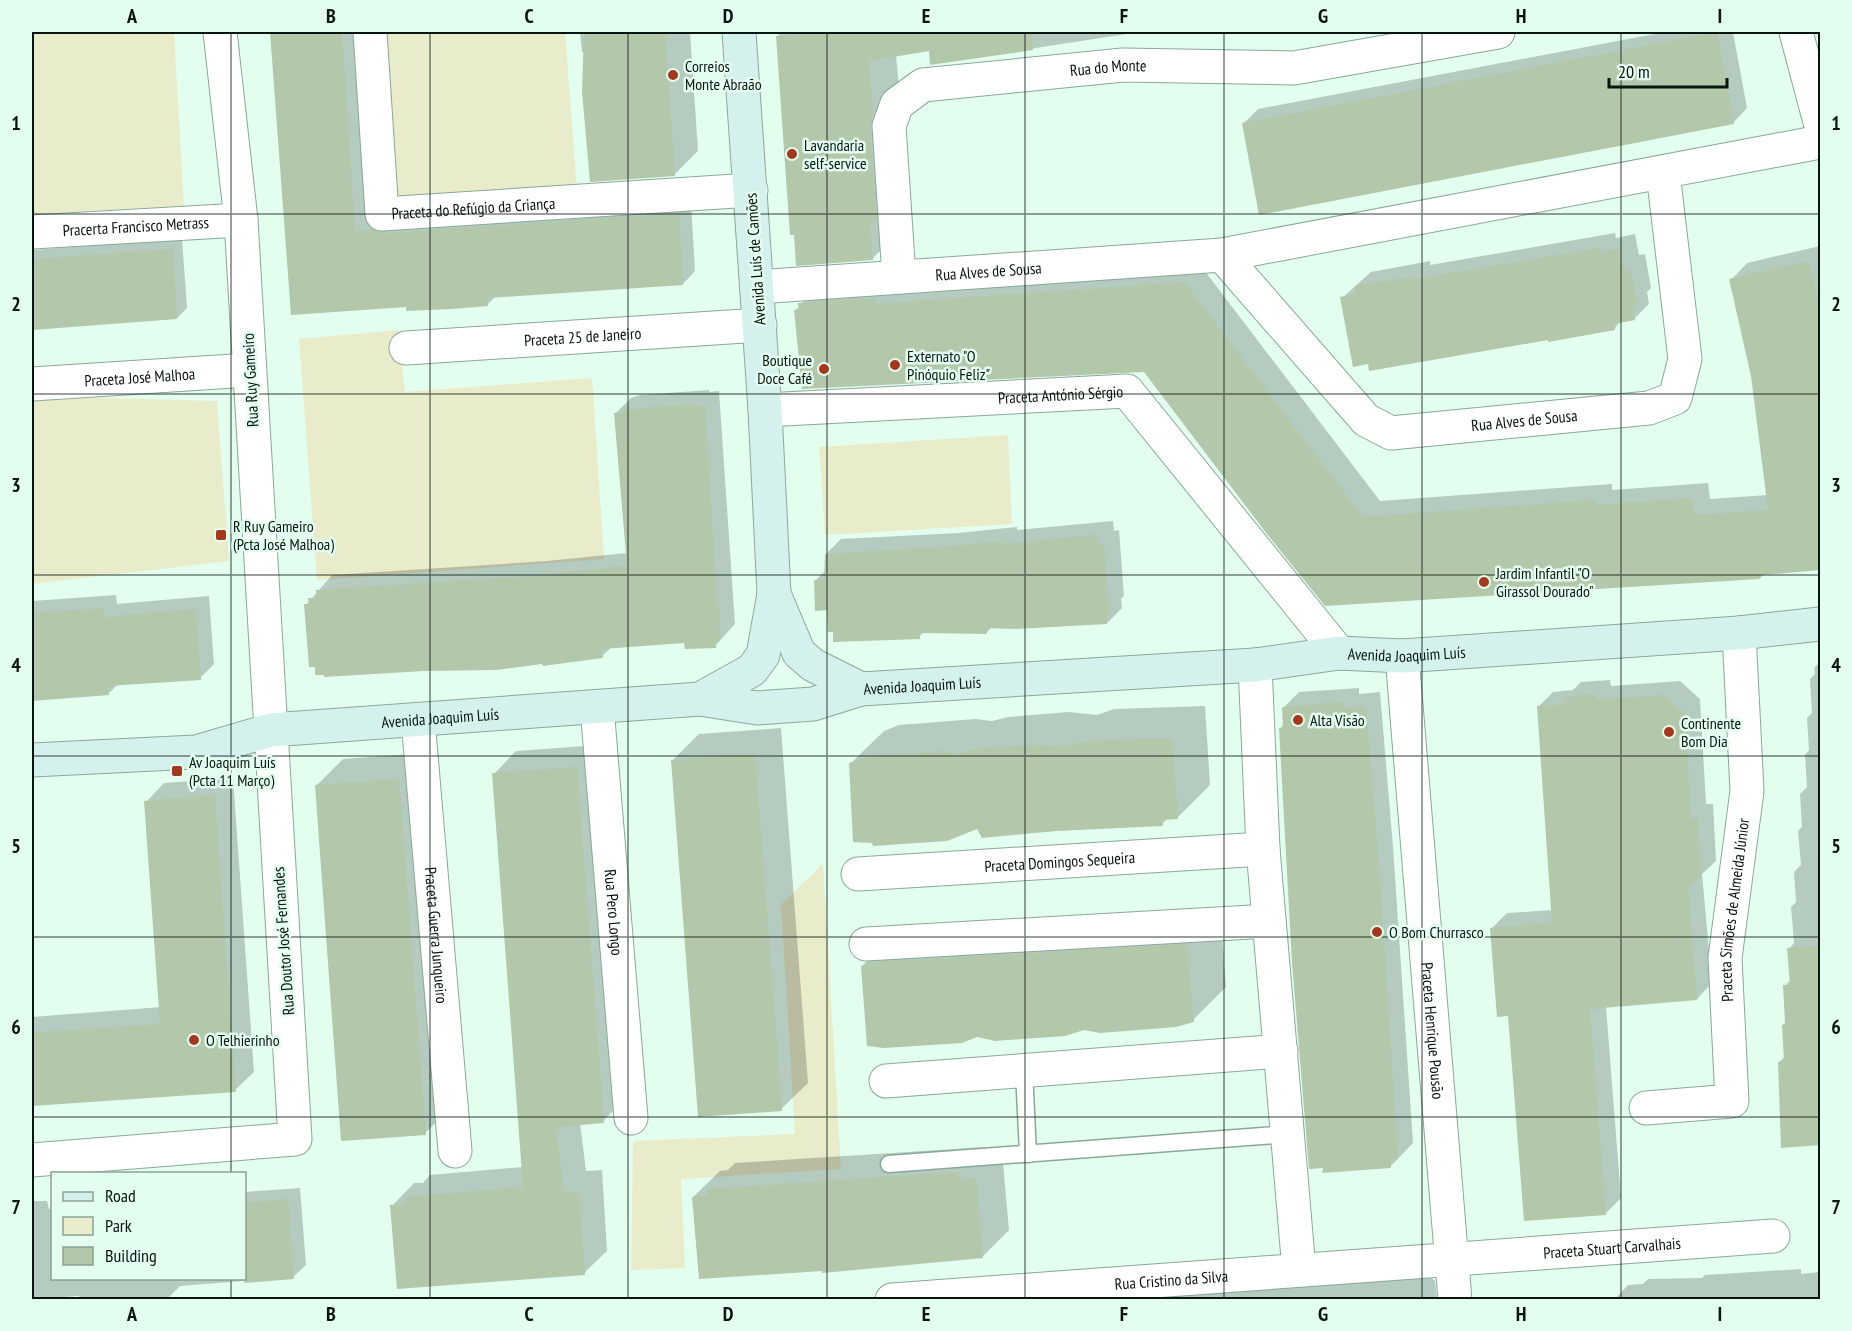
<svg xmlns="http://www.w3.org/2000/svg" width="1852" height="1331" font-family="'PT Sans Narrow',sans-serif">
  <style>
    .green { fill: #e9ecca }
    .shadow { fill: #0003 }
    .building { fill: #b3c7aa }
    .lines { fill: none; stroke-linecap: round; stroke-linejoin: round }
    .lane-casing { stroke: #89a997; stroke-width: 19 }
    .street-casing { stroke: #89a997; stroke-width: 35 }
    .secondary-casing { stroke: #89a997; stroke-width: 35 }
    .lane { stroke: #fff; stroke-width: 16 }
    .street { stroke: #fff; stroke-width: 33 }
    .secondary { stroke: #d5f1ee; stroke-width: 33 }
    .grid { fill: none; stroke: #09150f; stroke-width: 1.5; stroke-opacity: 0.55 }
    .poi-dot { fill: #a2391f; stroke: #e3feef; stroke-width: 2 }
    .labels { text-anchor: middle; stroke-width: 5; stroke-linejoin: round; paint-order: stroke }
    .poi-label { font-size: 16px; fill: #09150f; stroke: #e3feef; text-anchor: start }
    .street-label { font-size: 16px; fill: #09150f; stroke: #e3feef }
    .neatline { fill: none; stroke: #09150f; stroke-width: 2 }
    .grid-label { font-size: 20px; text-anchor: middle; font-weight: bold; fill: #09150f }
  </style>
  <rect width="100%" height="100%" fill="#e3feef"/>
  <!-- green -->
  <g class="green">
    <path d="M 64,32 L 174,32 L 184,206 L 32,214 L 32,34 Z"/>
    <path d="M 383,32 L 565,32 L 577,190 L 395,203 Z"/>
    <path d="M 398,330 L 405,392 L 592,378 L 604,559 L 317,580 L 299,339 Z"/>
    <path d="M 32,396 L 217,401 L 229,561 L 32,584 Z"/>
    <path d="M 1008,435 L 1012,524 L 825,535 L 819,447 Z"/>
    <path d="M 823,864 L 841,1169 L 681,1179 L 685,1268 L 631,1270 L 633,1141 L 795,1134 L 781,904 Z"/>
  </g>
  <!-- shadow -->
  <g class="shadow">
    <path d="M 271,32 L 355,32 L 367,219 L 691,202 L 695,271 L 683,284 L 496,296 L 487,305 L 408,305 L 293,313 Z"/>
    <path d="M 580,32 L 690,32 L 698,151 L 674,175 L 585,52 L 582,52 Z"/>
    <path d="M 782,32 L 1140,32 L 932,64 L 930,50 L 896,55 L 899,87 L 898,233 L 872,259 L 777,37 Z"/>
    <path d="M 1665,32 L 1733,32 L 1747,108 L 1733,123 L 1244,123 L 1258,109 Z"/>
    <path d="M 1615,233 L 1616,238 L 1635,234 L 1639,255 L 1645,254 L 1651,288 L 1647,292 L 1649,304 L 1634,319 L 1621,321 L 1614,329 L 1342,298 L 1371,272 L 1430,261 L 1430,265 Z"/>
    <path d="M 182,239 L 187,308 L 177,318 L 32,328 L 32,250 Z"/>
    <path d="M 1820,246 L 1820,569 L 1326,605 L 1145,371 L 796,310 L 816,287 L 1201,266 L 1380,501 L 1612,484 L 1612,490 L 1708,483 L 1710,499 L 1768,495 L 1753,376 L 1731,280 L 1747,263 Z"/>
    <path d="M 709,390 L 709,392 L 719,391 L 735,624 L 715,646 L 685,641 L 612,647 L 602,656 L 543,662 L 306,605 L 332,575 L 547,561 L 627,553 L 615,414 L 631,398 L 640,395 Z"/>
    <path d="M 1113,521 L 1114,531 L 1119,530 L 1124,596 L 1121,599 L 1122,608 L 1107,623 L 992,627 L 986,633 L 924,632 L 919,637 L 834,631 L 828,609 L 815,581 L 826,570 L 826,554 L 841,539 L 958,533 L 1017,527 L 1017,530 Z"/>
    <path d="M 116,595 L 117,604 L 209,596 L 214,664 L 200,678 L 118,684 L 108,694 L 32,699 L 32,601 Z"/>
    <path d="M 1820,662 L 1820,1144 L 1779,1062 L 1786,1056 L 1783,1025 L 1787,1022 L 1785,986 L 1791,979 L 1789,949 L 1794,943 L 1791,907 L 1796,902 L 1794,872 L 1801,865 L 1798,831 L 1802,827 L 1800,794 L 1807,787 L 1805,755 L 1809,750 L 1807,718 L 1812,713 L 1810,679 L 1815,674 L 1814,668 Z"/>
    <path d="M 1610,680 L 1611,686 L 1680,681 L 1700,699 L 1706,804 L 1713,804 L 1716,861 L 1702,874 L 1712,983 L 1697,999 L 1606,1007 L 1621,1198 L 1606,1213 L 1509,1014 L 1492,928 L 1507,913 L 1553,910 L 1538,707 L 1553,692 L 1573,690 L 1581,682 Z"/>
    <path d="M 1359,688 L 1359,694 L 1380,692 L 1393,847 L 1413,1143 L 1390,1167 L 1280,728 L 1285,724 L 1284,707 L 1299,692 Z"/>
    <path d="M 1205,706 L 1210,785 L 1177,818 L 1168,818 L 1162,824 L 982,836 L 977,827 L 850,764 L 884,731 L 899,725 L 975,719 L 992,721 L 1008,717 L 1069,712 L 1097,715 L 1114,709 Z"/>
    <path d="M 781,728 L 808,1083 L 781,1109 L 672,761 L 699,734 Z"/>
    <path d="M 599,745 L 625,1099 L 603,1121 L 580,1123 L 586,1171 L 602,1170 L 607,1251 L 584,1273 L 392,1206 L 414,1183 L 423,1183 L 430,1175 L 523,1167 L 494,774 L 516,751 Z"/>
    <path d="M 425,753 L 452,1107 L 425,1133 L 316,786 L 343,759 Z"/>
    <path d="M 233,778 L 254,1072 L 235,1090 L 32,1105 L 32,1017 L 161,1007 L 146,802 L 164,783 Z"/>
    <path d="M 1220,912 L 1226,987 L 1193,1020 L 862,966 L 895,933 Z"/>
    <path d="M 986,1147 L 986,1154 L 1002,1152 L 1009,1230 L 982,1257 L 693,1197 L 720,1171 L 728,1170 L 735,1163 Z"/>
    <path d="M 300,1188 L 306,1265 L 293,1277 L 180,1286 L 169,1297 L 79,1300 L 79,1296 L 32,1299 L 32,1201 L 47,1201 L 49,1209 L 52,1209 L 52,1278 L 244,1278 L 244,1192 Z"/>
    <path d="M 1801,1269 L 1801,1274 L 1820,1272 L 1820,1300 L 1614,1300 L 1628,1285 L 1643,1284 L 1648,1279 L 1702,1278 L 1705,1275 Z"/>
    <path d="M 1426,1274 L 1435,1281 L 1437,1300 L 1146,1300 L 1154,1292 Z"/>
  </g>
  <!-- building -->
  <g class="building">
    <path d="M 270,32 L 342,32 L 355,231 L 372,229 L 383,233 L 679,213 L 683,285 L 488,298 L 488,306 L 452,309 L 406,311 L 406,307 L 291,315 Z"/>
    <path d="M 584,32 L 665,32 L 675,176 L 590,182 L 582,92 Z"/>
    <path d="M 840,32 L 1032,32 L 1033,50 L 930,65 L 929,51 L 869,61 L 873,114 L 870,127 L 877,222 L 870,223 L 873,260 L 796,266 L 794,235 L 790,235 L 776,36 Z"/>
    <path d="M 1717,32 L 1734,124 L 1259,215 L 1242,123 Z"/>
    <path d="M 1601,248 L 1601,252 L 1620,248 L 1624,269 L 1630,268 L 1637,305 L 1632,305 L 1635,320 L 1614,324 L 1615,330 L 1548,342 L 1548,340 L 1369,371 L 1368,364 L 1353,367 L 1340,297 L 1356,294 L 1355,286 L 1415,276 L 1415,279 Z"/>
    <path d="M 173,249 L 177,319 L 32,330 L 32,259 Z"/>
    <path d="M 1808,261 L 1821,311 L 1821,570 L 1763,575 L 1759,579 L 1325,606 L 1267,534 L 1144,372 L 802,389 L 794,310 L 799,309 L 798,303 L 875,298 L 876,304 L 1184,282 L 1363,517 L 1596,500 L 1596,505 L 1692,498 L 1694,515 L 1768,510 L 1751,376 L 1729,279 Z"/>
    <path d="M 694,404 L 694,406 L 705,405 L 717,604 L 719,603 L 720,641 L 716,641 L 716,648 L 685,649 L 684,643 L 602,649 L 603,658 L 543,666 L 542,664 L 496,670 L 424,671 L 324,677 L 324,675 L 315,675 L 315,667 L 309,667 L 304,604 L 309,604 L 308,598 L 316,598 L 316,590 L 531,576 L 627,566 L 614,413 L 624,412 L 624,410 Z"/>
    <path d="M 1098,535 L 1100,545 L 1104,545 L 1109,613 L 1107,613 L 1107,624 L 1015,629 L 986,628 L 987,634 L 920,633 L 920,639 L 833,642 L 833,632 L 828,632 L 827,610 L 815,611 L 814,580 L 824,579 L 825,554 L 942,547 L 1003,541 L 1003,544 Z"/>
    <path d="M 103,608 L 104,617 L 196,609 L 201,680 L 108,686 L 109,695 L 32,701 L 32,613 Z"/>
    <path d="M 1595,694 L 1596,700 L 1664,695 L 1685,714 L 1691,819 L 1698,818 L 1701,877 L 1688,887 L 1697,1000 L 1590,1009 L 1606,1215 L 1524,1221 L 1508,1016 L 1497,1017 L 1490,928 L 1552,923 L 1537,706 L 1565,704 L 1564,697 Z"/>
    <path d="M 1344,702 L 1344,708 L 1366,707 L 1379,863 L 1398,1159 L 1391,1160 L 1391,1168 L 1322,1173 L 1323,1168 L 1309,1169 L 1292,963 L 1279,728 L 1283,728 L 1282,707 Z"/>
    <path d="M 1152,738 L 1172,739 L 1178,819 L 1162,820 L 1163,826 L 1055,831 L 982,838 L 977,829 L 947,841 L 873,846 L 872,843 L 853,842 L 849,763 L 865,758 L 941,751 L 958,754 L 974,749 L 1035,745 L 1062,747 L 1080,742 Z"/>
    <path d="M 755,754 L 782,1111 L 698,1117 L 671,760 Z"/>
    <path d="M 577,767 L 604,1123 L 556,1127 L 564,1193 L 579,1192 L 585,1275 L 397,1289 L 390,1205 L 406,1204 L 406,1197 L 523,1187 L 492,773 Z"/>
    <path d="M 399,779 L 426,1135 L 341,1141 L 315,785 Z"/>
    <path d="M 215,795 L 236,1092 L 32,1106 L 32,1033 L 160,1024 L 144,801 Z"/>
    <path d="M 1187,944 L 1194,1022 L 1176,1027 L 1100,1033 L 1084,1030 L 1065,1036 L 995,1041 L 977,1037 L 962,1043 L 884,1048 L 867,1046 L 861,966 L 871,965 L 871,962 Z"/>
    <path d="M 1821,946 L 1821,1145 L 1781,1148 L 1778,1062 L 1784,1061 L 1782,1025 L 1785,1024 L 1783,985 L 1790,985 L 1787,948 Z"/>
    <path d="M 959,1172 L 960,1180 L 976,1178 L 983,1258 L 822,1273 L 822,1271 L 699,1279 L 692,1197 L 708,1196 L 707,1189 Z"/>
    <path d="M 288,1199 L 294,1279 L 244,1283 L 244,1203 Z"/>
  </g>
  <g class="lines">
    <!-- lane casing -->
    <g class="lane-casing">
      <g id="lane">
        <path d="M 1024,1071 L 1028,1154"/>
        <path d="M 889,1164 L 1288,1134"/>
      </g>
    </g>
    <!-- street casing -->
    <g class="street-casing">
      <g id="street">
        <path id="s1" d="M 370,32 L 382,214 L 751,190"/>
        <path d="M 1796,32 L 1820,122"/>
        <path id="s2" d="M 32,232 L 241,220"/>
        <path id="s3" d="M 1222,255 L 1366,420 L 1391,433 L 1649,408 L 1675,398 L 1685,359 L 1663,173"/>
        <path id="s4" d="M 899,277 L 889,126 L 897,104 L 923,85 L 1123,65 L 1294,68 L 1498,32"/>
        <path id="s5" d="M 757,287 L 1222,255 L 1820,142"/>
        <path id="s6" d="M 406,348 L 760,325"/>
        <path id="s7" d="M 32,384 L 249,370"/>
        <path id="s8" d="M 765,410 L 1127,391 L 1339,653"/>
        <path id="s9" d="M 1402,656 L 1455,1300"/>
        <path d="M 1255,665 L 1263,849 L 1299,1270"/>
        <path id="s10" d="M 597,707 L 631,1118"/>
        <path id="s11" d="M 418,720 L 455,1151"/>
        <path id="s12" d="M 858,874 L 1263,849"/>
        <path d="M 866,944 L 1269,921"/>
        <path d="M 886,1081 L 1281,1051"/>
        <path id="s13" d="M 1646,1108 L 1732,1101 L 1725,958 L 1747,791 L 1739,633"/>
        <path d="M 32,1160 L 295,1139 L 241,220 L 220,32"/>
        <path id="s14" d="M 892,1300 L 1773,1236"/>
      </g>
    </g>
    <!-- secondary casing -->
    <g class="secondary-casing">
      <g id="secondary">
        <path d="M 774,594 L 799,653 L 813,665 L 861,689"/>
        <path d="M 700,699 L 752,670 L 763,655 L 774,594 L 765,410 L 739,32"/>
        <path id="s15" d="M 32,760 L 196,752 L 271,730 L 700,699 L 757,708 L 813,704 L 861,689 L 1255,665 L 1339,653 L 1402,656 L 1739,633 L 1820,624"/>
      </g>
    </g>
    <!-- lane -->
    <use href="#lane" class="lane"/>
    <!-- street -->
    <use href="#street" class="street"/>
    <!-- secondary -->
    <use href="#secondary" class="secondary"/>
  </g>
  <!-- grid -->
  <path class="grid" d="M 231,32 L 231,1174M 430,32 L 430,1300M 628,32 L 628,1300M 827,32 L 827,1300M 1025,32 L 1025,1300M 1224,32 L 1224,1300M 1422,32 L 1422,1300M 1621,32 L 1621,1300M 32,214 L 1820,214M 32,394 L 1820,394M 32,575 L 1820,575M 32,756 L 1820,756M 32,937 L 1820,937M 32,1117 L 1820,1117M 231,1278 L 231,1300"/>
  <!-- markers -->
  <g class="poi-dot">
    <circle cx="673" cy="75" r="6"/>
    <circle cx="792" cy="154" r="6"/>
    <circle cx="895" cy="365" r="6"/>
    <circle cx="824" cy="369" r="6"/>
    <rect x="215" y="529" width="12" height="12" rx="3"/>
    <circle cx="1484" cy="582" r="6"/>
    <circle cx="1298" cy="720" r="6"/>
    <circle cx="1669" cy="732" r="6"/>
    <rect x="171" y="765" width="12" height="12" rx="3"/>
    <circle cx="1377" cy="932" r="6"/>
    <circle cx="194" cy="1040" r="6"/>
  </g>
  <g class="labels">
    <!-- poi labels -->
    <g class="poi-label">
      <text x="685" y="72">Correios<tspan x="685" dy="18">Monte Abraão</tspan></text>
      <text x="804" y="151">Lavandaria<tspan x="804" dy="18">self-service</tspan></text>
      <text x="907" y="362">Externato "O<tspan x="907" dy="18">Pinóquio Feliz"</tspan></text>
      <text x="812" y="366" text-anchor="end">Boutique<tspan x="812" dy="18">Doce Café</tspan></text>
      <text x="233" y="532">R Ruy Gameiro<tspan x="233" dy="18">(Pcta José Malhoa)</tspan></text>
      <text x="1496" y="579">Jardim Infantil "O<tspan x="1496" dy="18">Girassol Dourado"</tspan></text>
      <text x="1310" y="726">Alta Visão</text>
      <text x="1681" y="729">Continente<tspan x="1681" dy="18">Bom Dia</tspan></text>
      <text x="189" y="768">Av Joaquim Luís<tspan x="189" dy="18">(Pcta 11 Março)</tspan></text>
      <text x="1389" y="938">O Bom Churrasco</text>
      <text x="206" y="1046">O Telhierinho</text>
    </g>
    <!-- street labels -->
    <g class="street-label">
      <text dy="6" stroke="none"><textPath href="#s4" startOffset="393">Rua do Monte</textPath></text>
      <text dy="6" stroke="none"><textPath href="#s1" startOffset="274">Praceta do Refúgio da Criança</textPath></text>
      <text dy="6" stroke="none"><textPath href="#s2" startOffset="104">Pracerta Francisco Metrass</textPath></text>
      <text transform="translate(755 259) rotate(-94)" y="6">Avenida Luís de Camões</text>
      <text dy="6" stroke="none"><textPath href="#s5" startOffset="232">Rua Alves de Sousa</textPath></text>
      <text dy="6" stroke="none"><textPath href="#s6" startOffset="177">Praceta 25 de Janeiro</textPath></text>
      <text dy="6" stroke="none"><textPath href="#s7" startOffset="108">Praceta José Malhoa</textPath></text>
      <text transform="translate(250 380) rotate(-93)" y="6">Rua Ruy Gameiro</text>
      <text dy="6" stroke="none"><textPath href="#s8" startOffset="296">Praceta António Sérgio</textPath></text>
      <text dy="6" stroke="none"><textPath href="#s3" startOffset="381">Rua Alves de Sousa</textPath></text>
      <text dy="6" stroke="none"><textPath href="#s15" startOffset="1384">Avenida Joaquim Luís</textPath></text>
      <text dy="6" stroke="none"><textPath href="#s15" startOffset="898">Avenida Joaquim Luís</textPath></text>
      <text dy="6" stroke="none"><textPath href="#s15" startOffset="412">Avenida Joaquim Luís</textPath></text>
      <text dy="6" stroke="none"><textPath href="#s12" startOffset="202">Praceta Domingos Sequeira</textPath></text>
      <text dy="6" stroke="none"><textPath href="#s13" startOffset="278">Praceta Simões de Almeida Júnior</textPath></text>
      <text dy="6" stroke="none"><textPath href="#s10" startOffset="206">Rua Pero Longo</textPath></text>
      <text dy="6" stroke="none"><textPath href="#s11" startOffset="216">Praceta Guerra Junqueiro</textPath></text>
      <text transform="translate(283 941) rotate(-94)" y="6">Rua Doutor José Fernandes</text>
      <text dy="6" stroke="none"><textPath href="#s9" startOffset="376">Praceta Henrique Pousão</textPath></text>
      <text dy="6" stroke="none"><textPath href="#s14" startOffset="722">Praceta Stuart Carvalhais</textPath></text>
      <text dy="6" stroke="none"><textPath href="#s14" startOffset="280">Rua Cristino da Silva</textPath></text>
    </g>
  </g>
  <!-- border -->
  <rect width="1852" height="1331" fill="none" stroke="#e3feef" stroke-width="66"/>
  <!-- legend -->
  <rect x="51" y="1172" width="195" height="108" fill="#e3feef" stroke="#8ca195" stroke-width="1.5"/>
  <rect x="63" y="1192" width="30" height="9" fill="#d5f1ee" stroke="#8ca195" stroke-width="1.5"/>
  <text x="105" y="1202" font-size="18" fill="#09150f">Road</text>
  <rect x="63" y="1217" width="30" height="18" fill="#e9ecca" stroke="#8ca195" stroke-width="1.5"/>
  <text x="105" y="1232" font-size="18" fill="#09150f">Park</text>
  <rect x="63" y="1247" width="30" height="18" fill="#b3c7aa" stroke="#8ca195" stroke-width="1.5"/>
  <text x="105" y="1262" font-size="18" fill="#09150f">Building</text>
  <!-- scale -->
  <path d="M1609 78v9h118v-9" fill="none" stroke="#09150f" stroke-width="3"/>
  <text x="1618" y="78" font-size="18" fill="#09150f" stroke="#e3feef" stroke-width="4.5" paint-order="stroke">20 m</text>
  <rect x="33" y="33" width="1786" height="1265" class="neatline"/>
  <g class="grid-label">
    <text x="132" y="23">A</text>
    <text x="331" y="23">B</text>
    <text x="529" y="23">C</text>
    <text x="728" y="23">D</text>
    <text x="926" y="23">E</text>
    <text x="1124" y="23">F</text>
    <text x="1323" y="23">G</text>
    <text x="1521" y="23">H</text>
    <text x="1720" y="23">I</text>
    <text x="16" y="130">1</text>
    <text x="1836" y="130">1</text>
    <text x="16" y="311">2</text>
    <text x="1836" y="311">2</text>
    <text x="16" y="492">3</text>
    <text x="1836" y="492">3</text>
    <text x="16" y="672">4</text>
    <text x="1836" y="672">4</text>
    <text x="16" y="853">5</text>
    <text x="1836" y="853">5</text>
    <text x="16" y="1034">6</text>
    <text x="1836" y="1034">6</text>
    <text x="16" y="1214">7</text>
    <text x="1836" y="1214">7</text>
    <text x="132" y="1321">A</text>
    <text x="331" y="1321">B</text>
    <text x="529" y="1321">C</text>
    <text x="728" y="1321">D</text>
    <text x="926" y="1321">E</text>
    <text x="1124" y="1321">F</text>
    <text x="1323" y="1321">G</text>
    <text x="1521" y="1321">H</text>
    <text x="1720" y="1321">I</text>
  </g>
</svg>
